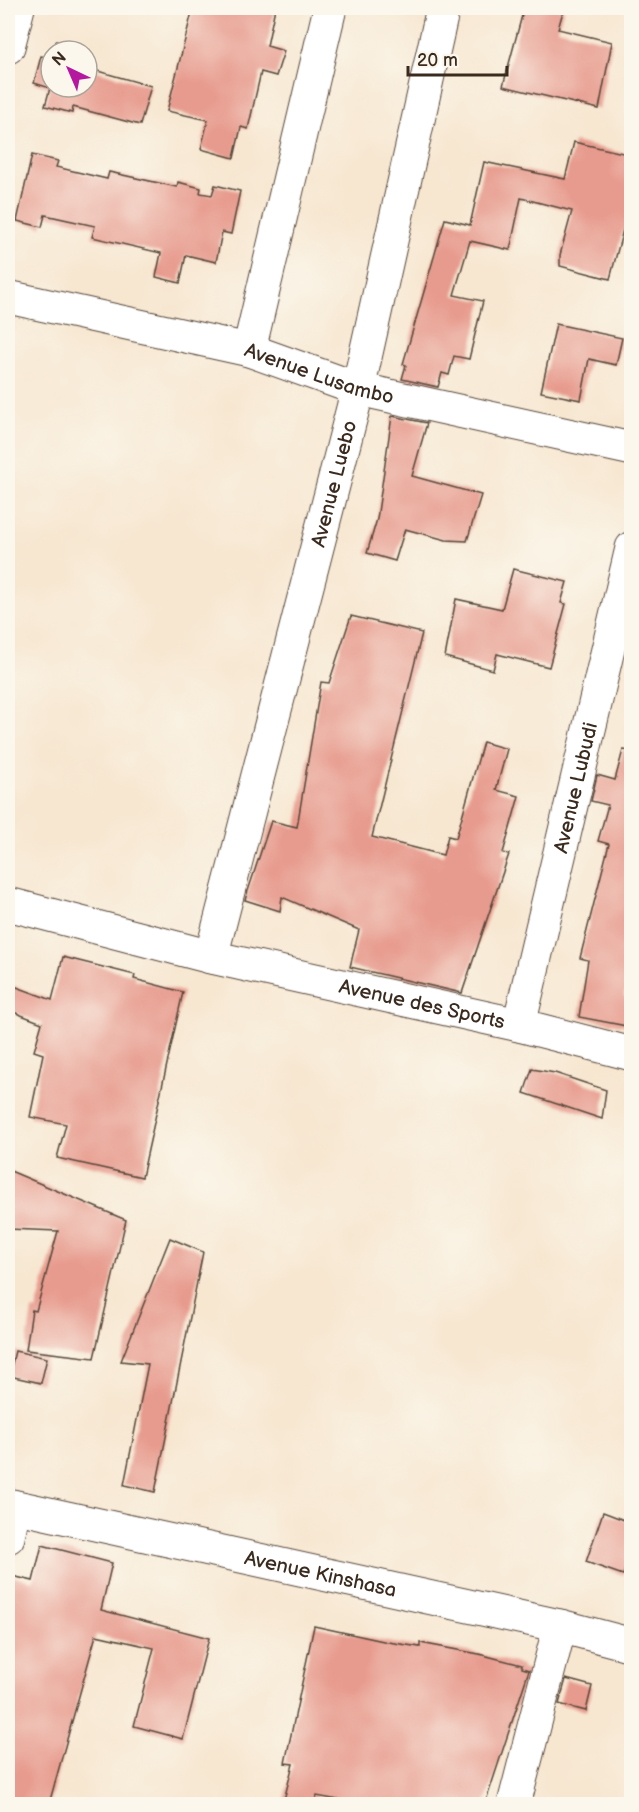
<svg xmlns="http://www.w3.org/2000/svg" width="639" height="1812" font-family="'Balsamiq Sans',sans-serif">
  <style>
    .building { fill: #e79b8e }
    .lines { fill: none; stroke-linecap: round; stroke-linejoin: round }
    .street-casing { stroke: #574639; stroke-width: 35 }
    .street { stroke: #fff; stroke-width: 33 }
    .labels { text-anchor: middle; stroke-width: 4.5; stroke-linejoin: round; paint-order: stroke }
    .street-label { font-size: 20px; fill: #3b2a1e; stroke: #fbf7ec }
  </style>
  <rect width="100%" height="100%" fill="#fbf7ec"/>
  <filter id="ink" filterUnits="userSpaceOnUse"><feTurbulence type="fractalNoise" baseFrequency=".0167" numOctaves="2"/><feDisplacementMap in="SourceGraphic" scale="12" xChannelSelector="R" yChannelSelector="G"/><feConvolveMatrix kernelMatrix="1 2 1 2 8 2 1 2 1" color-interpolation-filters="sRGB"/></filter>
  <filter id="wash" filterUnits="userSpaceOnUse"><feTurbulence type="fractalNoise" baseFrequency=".008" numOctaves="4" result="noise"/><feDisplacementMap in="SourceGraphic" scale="24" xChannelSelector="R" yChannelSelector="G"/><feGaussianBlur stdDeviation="1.35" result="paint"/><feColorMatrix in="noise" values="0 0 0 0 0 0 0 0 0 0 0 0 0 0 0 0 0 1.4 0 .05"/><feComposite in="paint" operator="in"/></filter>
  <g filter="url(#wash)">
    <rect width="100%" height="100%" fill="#f7e7d1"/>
    <g id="blocks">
      <!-- building -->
      <g class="building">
        <path d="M 193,8 L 275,8 L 267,46 L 284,51 L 276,76 L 261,72 L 248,129 L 241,127 L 234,158 L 201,149 L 208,120 L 167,111 Z"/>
        <path d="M 524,8 L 564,8 L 558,29 L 612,42 L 599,109 L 503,86 Z"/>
        <path d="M 56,41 L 89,51 L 87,59 L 87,51 L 53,51 Z"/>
        <path d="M 41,56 L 51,58 L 51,87 L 87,87 L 87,68 L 151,86 L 140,125 L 73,107 L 72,113 L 45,106 L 50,88 L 34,83 Z"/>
        <path d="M 574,142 L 632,155 L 632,232 L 623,230 L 610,279 L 560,266 L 560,255 L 572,211 L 521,198 L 510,250 L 470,241 L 454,295 L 483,301 L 469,359 L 454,356 L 449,375 L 442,373 L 438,387 L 402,379 L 406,365 L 403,364 L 445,219 L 470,225 L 484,162 L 565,179 Z"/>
        <path d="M 32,155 L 58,161 L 56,167 L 107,179 L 109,172 L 177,187 L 178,182 L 201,188 L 200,193 L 212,195 L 215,185 L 240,191 L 231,234 L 222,232 L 216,262 L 186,255 L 180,283 L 156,277 L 161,253 L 92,237 L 95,226 L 45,215 L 42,227 L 17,221 Z"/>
        <path d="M 556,324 L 622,338 L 616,365 L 589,359 L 581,400 L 541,392 Z"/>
        <path d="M 392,416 L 427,423 L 412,476 L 481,495 L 467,541 L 446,540 L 405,529 L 395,561 L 367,553 L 377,519 Z"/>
        <path d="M 513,569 L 567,582 L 561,603 L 566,604 L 549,667 L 497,654 L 493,670 L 445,657 L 456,599 L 502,609 Z"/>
        <path d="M 351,616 L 422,633 L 372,837 L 443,855 L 448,836 L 456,838 L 483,742 L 507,749 L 496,790 L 519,796 L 503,853 L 509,854 L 462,993 L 350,967 L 359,930 L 282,897 L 280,911 L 245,900 L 271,821 L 297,827 L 321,682 L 329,683 Z"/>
        <path d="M 623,750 L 632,751 L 632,969 L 624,996 L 632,998 L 632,1027 L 579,1017 L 588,960 L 580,958 L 609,844 L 598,841 L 608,805 L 591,801 L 597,775 L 615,780 Z"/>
        <path d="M 63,957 L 135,975 L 134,979 L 183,992 L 142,1177 L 57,1158 L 66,1124 L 30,1117 L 43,1054 L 34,1051 L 42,1023 L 8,1010 L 8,1002 L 14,986 L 52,1000 Z"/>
        <path d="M 532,1069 L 555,1073 L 606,1090 L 602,1119 L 524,1093 Z"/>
        <path d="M 8,1170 L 126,1220 L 94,1358 L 26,1350 L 32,1310 L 36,1311 L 58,1231 L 8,1229 Z"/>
        <path d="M 170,1238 L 203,1252 L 155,1492 L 124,1485 L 148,1364 L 121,1361 Z"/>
        <path d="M 15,1351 L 47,1358 L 41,1383 L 9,1376 Z"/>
        <path d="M 603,1512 L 632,1523 L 632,1552 L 623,1575 L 586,1562 Z"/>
        <path d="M 42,1545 L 112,1563 L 101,1610 L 209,1638 L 183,1739 L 134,1726 L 154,1648 L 96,1635 L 49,1804 L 8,1804 L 8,1575 L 33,1581 Z"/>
        <path d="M 314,1626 L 388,1642 L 420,1647 L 420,1643 L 479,1654 L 522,1665 L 522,1668 L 529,1670 L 485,1804 L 360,1804 L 317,1796 L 314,1804 L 283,1804 L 293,1764 L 285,1763 Z"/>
        <path d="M 566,1679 L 592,1686 L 586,1711 L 559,1704 Z"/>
      </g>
    </g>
  </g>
  <g filter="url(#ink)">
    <use href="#blocks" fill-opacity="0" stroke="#574639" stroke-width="1.5"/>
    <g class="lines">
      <!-- street casing -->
      <g class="street-casing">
        <g id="street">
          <path d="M 8,47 L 18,8"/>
          <path id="s1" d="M 8,297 L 249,350 L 358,389 L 632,449"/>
          <path d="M 249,350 L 330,8"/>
          <path id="s2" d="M 8,904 L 211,957 L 519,1025 L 632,1054"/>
          <path id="s3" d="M 211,957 L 358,389 L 443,8"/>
          <path id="s4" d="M 519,1025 L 632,548"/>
          <path id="s5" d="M 8,1505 L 560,1626 L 632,1645"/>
          <path d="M 8,1537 L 14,1507"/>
          <path d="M 514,1804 L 560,1626"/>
        </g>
      </g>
      <!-- street -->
      <use href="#street" class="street"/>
    </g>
  </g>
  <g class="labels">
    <!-- street labels -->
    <g class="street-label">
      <text dy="7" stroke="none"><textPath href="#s1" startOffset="321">Avenue Lusambo</textPath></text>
      <text dy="7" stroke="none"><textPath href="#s3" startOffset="489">Avenue Luebo</textPath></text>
      <text dy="7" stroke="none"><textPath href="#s4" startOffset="244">Avenue Lubudi</textPath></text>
      <text dy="7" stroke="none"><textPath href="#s2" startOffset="426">Avenue des Sports</textPath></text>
      <text dy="7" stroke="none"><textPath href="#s5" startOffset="320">Avenue Kinshasa</textPath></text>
    </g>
  </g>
  <!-- margin -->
  <rect width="639" height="1812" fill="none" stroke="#fbf7ec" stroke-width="30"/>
  <!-- north arrow -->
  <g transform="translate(69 69) rotate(316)"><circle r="28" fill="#fbf7ec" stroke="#aea59a" stroke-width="1.5"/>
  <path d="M0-4.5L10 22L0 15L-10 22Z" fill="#b5179e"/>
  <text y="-9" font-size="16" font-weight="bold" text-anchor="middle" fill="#3b2a1e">N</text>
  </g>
  <!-- scale -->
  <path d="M408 66v9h99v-9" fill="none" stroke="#3b2a1e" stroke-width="3"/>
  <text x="417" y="66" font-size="18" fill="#3b2a1e" stroke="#fbf7ec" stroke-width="4.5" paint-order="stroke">20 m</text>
</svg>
